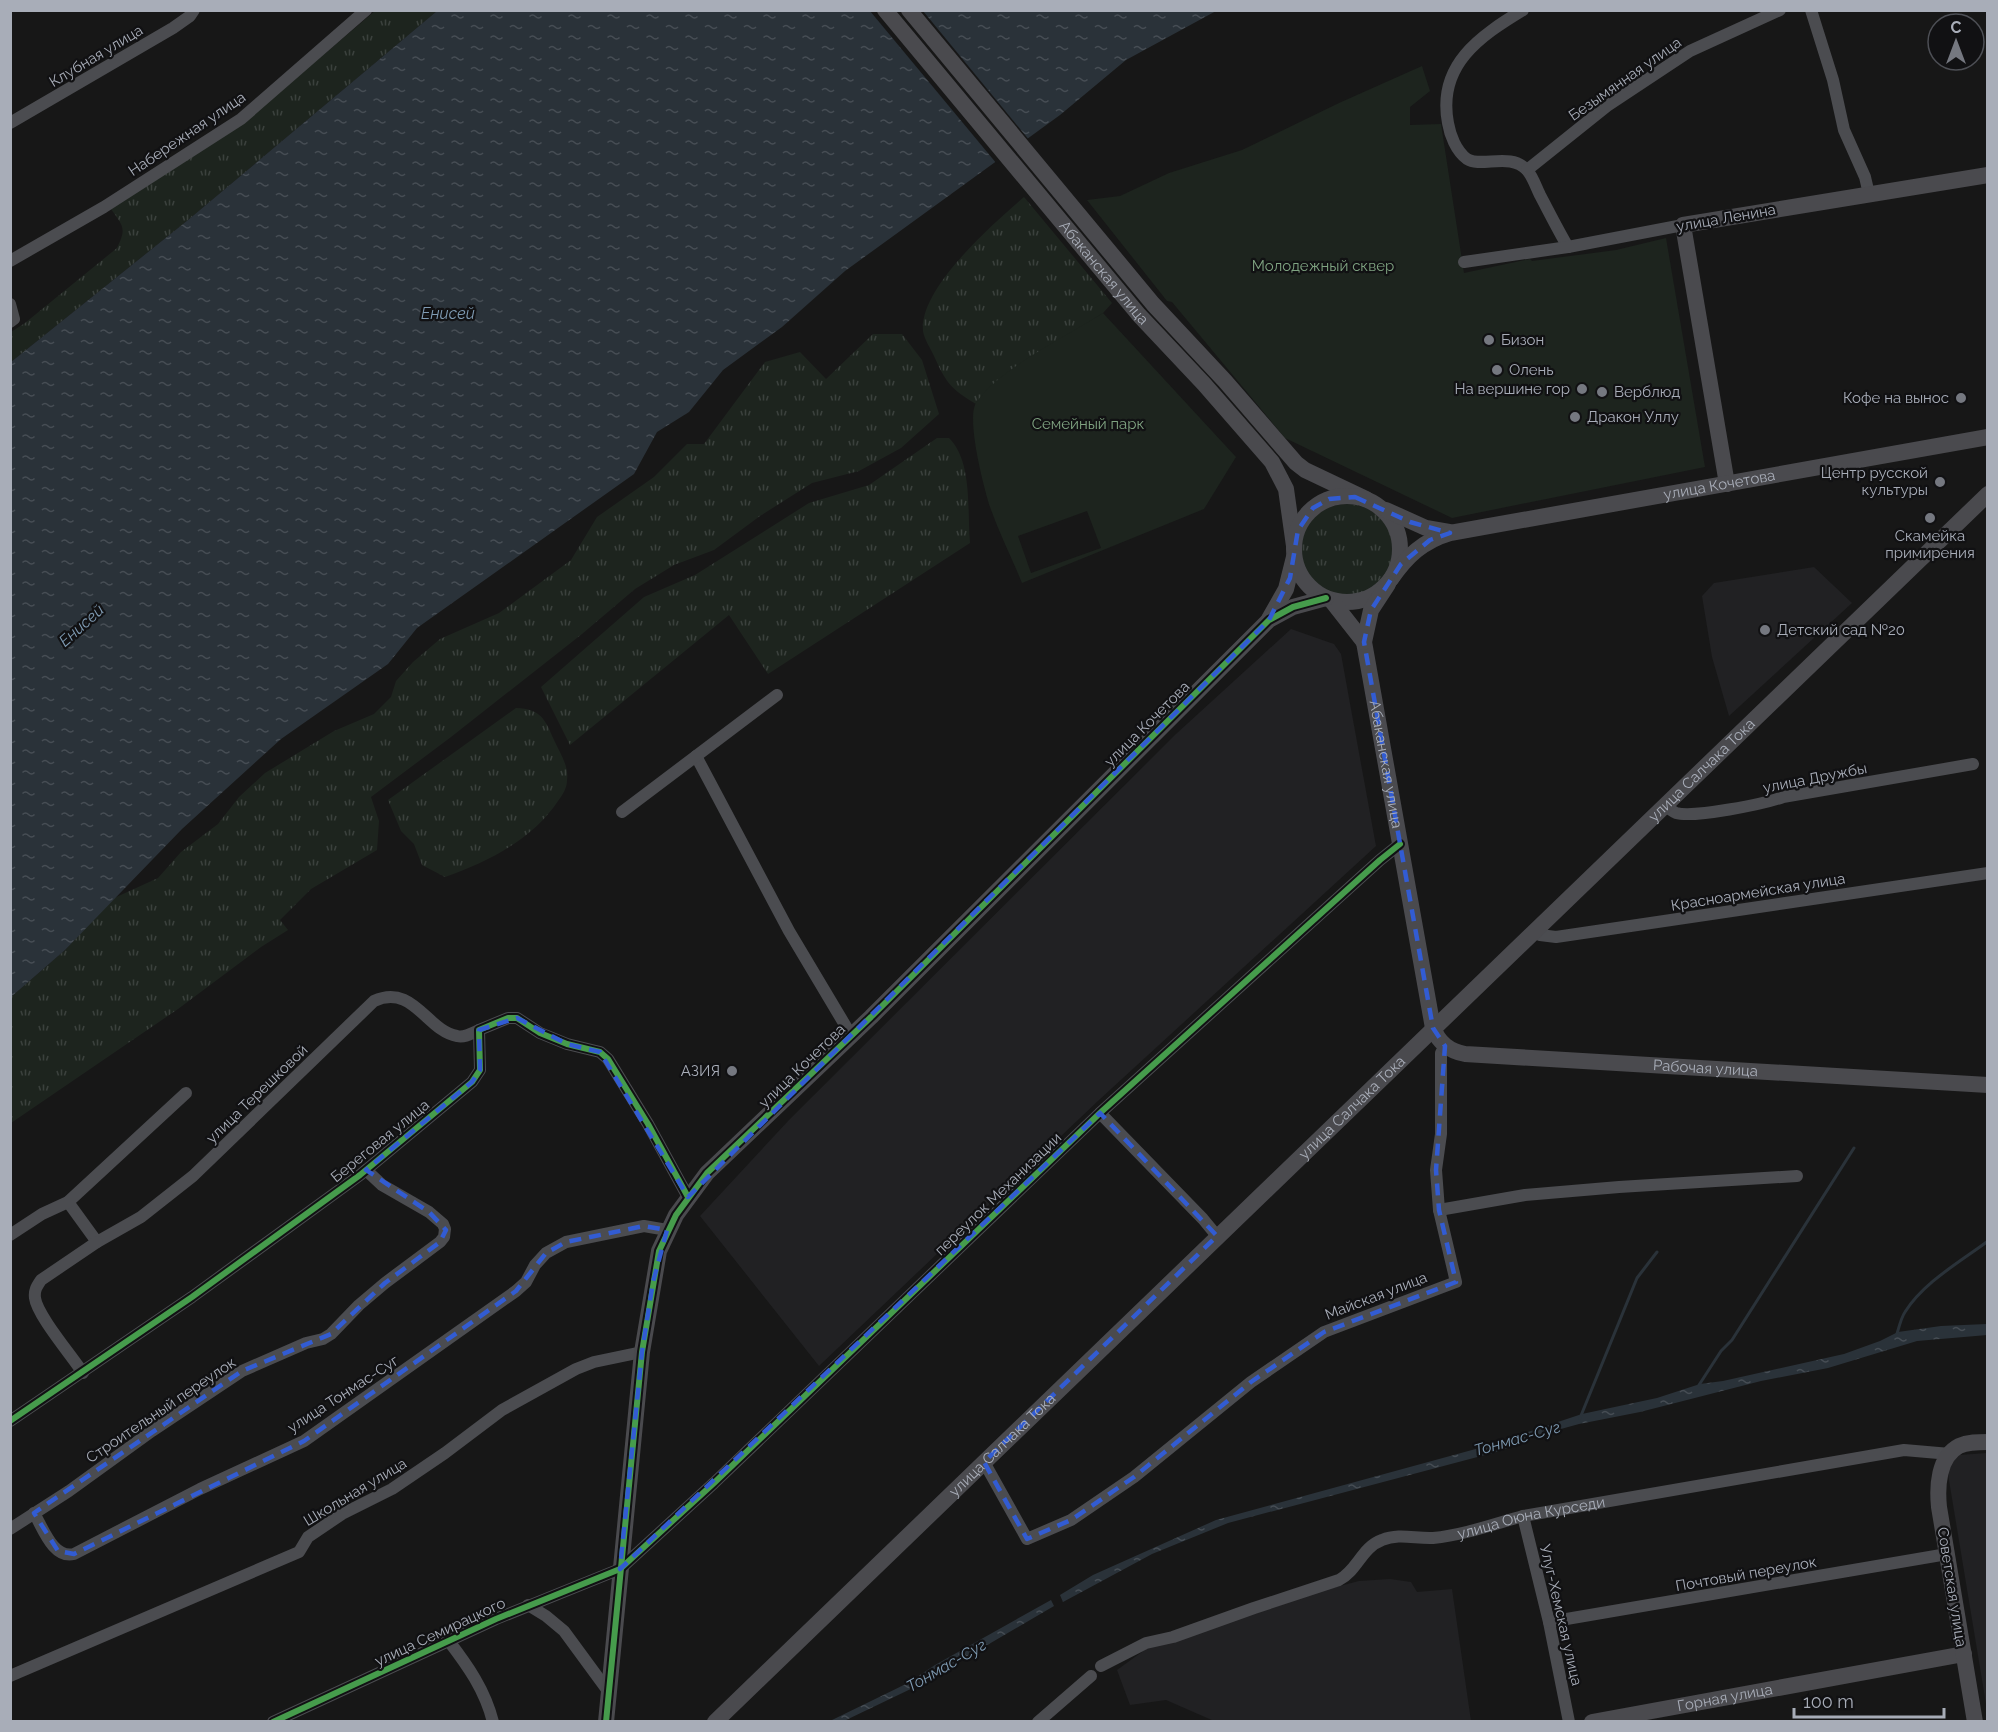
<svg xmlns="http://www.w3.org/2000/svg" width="1998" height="1732" font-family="Raleway,sans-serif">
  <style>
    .built { fill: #212123 }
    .grass { fill: url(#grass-tufts) }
    .green { fill: #1d241e; fill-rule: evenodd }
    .water { fill: url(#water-ripples) }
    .pier { fill: #171717 }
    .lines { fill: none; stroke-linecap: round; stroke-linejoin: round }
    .stream { stroke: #2a3239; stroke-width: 3 }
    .street { stroke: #4b4c50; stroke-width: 12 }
    .secondary { stroke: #4a4a4e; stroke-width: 16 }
    .cycleway-casing { stroke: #111113; stroke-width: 10 }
    .cycleway { stroke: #469c4c; stroke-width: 6 }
    .marked { fill: none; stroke: #325cd3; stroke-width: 4.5; stroke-dasharray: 12 8; stroke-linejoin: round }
    .poi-dot { fill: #757880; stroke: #111113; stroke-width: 2 }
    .labels { text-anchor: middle; stroke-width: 4.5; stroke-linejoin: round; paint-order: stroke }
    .street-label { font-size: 15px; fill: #a8adb8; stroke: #111113 }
    .park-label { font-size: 15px; fill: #7fa381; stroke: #111113 }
    .poi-label { font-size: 15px; fill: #a8adb8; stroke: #111113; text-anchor: start }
    .water-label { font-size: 16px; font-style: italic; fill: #7f9bb3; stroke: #111113 }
  </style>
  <defs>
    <pattern id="grass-tufts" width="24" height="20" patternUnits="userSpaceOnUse" patternTransform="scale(1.5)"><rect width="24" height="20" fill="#1d241e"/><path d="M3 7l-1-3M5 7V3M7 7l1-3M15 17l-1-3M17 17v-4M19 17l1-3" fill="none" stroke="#3b413d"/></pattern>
    <pattern id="water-ripples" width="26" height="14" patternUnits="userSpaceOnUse" patternTransform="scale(1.5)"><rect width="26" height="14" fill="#2a3239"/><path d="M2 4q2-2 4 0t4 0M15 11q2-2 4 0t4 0" fill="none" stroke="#464d54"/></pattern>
  </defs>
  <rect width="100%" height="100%" fill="#171717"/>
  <!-- built -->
  <g class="built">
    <path d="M 1814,567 L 1852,603 L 1729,716 L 1712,657 L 1702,596 L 1714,583 Z"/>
    <path d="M 1291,629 L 1334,644 L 1341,654 L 1376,846 L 1099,1100 L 819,1366 L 700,1216 L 789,1120 L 1176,734 Z"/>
    <path d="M 1987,1453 L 1987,1710 L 1945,1456 Z"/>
    <path d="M 1390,1579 L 1411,1582 L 1417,1592 L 1452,1589 L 1471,1721 L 1214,1721 L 1166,1700 L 1130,1705 L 1117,1670 L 1146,1649 L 1275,1603 L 1359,1581 Z"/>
  </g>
  <!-- grass -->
  <g class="grass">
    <path d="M 375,11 L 437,11 L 188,220 L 11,362 L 11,332 L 25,323 L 117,248 C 127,228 123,226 111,209 L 240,126 Z"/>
    <path d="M 1024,197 L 1112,303 L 1103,313 L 1012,371 L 976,404 C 951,389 946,383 934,356 C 931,349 924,339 923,331 C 919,288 994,223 1024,197 Z"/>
    <path d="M 873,334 L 902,334 L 922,360 L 939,414 L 901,448 L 859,471 L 812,483 L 760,516 L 714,550 L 674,565 L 635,589 L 582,634 L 451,737 L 371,797 L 379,821 L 377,850 L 311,889 L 280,920 L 288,930 L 261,947 L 178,1009 L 11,1123 L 11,997 L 65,950 L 112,899 L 158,878 L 181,852 L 218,824 L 239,797 L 265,773 L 334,731 L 374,714 L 391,697 L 396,681 L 413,662 L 440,639 L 499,613 L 571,560 L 597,517 L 654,477 L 687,444 L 704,444 L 765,362 L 800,352 L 826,379 Z"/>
    <path d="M 937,438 L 949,438 C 973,462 967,511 970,543 L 768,674 L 729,615 L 570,745 L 541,687 L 644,597 L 695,575 L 809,503 L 869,485 Z"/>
    <circle cx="1347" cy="550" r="46"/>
    <path d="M 516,708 C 541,709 545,719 554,740 C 560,753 569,766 567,780 C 567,788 563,794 558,801 C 533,839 488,862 445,877 L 422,865 L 414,844 L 401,831 L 388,800 Z"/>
  </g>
  <!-- green -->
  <g class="green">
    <path d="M 1422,66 L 1430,91 L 1410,107 L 1410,125 L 1441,124 L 1464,273 L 1530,259 L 1532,261 L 1616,250 L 1666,238 L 1705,467 L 1452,518 L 1285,438 L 1172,302 L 1167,301 L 1087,200 L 1120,196 L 1169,173 L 1242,150 L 1339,103 Z"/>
    <path d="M 1103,313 L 1236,457 L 1204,509 L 1022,583 C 1012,558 999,533 990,507 C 984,488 966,419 976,403 C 999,369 1067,336 1103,313 ZM 1087,511 L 1101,548 L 1031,573 L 1018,536 Z"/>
  </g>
  <!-- water -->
  <g class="water">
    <path d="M 437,11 L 1216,11 L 1126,60 L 1060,115 L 845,271 L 782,327 L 723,370 L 689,412 L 657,432 L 634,474 L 417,628 L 388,664 L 281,739 L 182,829 L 65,950 L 11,997 L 11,362 L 188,220 Z"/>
    <path d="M 1987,1324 L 1987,1335 L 1917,1341 L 1828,1368 L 1761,1381 L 1640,1412 L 1579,1424 L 1539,1435 L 1500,1451 L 1228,1523 L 1152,1554 L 1063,1602 L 1060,1595 L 1093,1575 L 1216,1520 L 1483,1447 L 1582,1414 L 1657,1398 L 1700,1384 L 1723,1381 L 1844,1354 L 1880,1341 L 1898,1332 L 1941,1326 Z"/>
    <path d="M 1051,1600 L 1054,1606 L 919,1685 L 844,1721 L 830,1721 L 908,1683 L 935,1665 Z"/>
  </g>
  <!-- pier -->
  <path class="pier" d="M 870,11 L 923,11 L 1030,141 L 997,164 Z"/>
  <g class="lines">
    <!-- stream -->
    <g class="stream">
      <path d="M 1897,1334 C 1899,1327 1901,1318 1905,1312 C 1924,1282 1960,1262 1988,1241"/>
      <path d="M 1699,1385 L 1721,1351 L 1732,1340 L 1854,1148"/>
      <path d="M 1580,1418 L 1637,1278 L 1657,1252"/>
    </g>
    <!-- street -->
    <g class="street">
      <path d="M 1523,10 C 1480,36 1437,65 1448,123 C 1450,135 1456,151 1467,159 C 1481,168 1511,152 1527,170 C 1533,177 1536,187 1540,195 C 1549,212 1558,230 1568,247"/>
      <path d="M 1811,10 L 1833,80 L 1844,130 L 1865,177 L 1869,194"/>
      <path d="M 10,123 L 173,28 L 190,16 L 194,10"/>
      <path d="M 1527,170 L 1607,106 L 1690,51 L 1780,10"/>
      <path d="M 10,261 L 104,207 L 241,119 L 366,10"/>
      <path d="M 1464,262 L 1568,247 L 1683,225"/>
      <path d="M 10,304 L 14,319 L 10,322"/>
      <path d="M 696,756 L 789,931 L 851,1035"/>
      <path d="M 1664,805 C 1668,808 1672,811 1676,813 C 1694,818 1764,804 1783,797 L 1973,764"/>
      <path d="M 622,812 L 777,695"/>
      <path d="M 1533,931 L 1540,935 L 1556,937 L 1988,873"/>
      <path d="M 1100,1113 L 1203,1219 L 1217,1236"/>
      <path d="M 68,1202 L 97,1242 L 141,1217 L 193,1176 L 374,1001 C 413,983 427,1031 457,1036 C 465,1038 472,1033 479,1030"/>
      <path d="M 1439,1210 L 1525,1195 L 1619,1187 L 1797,1176"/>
      <path d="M 10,1235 L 42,1214 L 68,1202 L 186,1093"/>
      <path d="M 83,1373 C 72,1356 37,1315 35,1298 C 34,1290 37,1286 41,1280 L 97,1242"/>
      <path d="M 10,1421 L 192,1297 L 360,1175 L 472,1082 L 480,1070 L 479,1030 L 508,1018 L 517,1018 L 540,1033 L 567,1044 L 600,1052 L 608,1059 L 648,1124 L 688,1197"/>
      <path d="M 984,1462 L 1027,1539 L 1071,1520 L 1134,1477 L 1251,1382 L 1324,1332 L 1456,1282 L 1439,1210 L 1436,1170 L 1441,1134 L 1441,1053 L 1445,1046"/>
      <path d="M 34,1513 C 43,1528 53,1559 74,1554 L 200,1489 L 304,1441 L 516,1291 L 526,1282 L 535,1265 L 546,1253 L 566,1242 L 644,1226 L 667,1230"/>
      <path d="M 1523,1516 L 1549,1622 L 1569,1722"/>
      <path d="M 10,1529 L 69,1491 L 152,1431 L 242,1371 L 306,1343 L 323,1339 L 331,1334 L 359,1305 L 385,1283 L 440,1242 L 444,1237 L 445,1229 L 443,1224 L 429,1212 L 382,1185 L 366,1170"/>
      <path d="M 528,1605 L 546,1616 L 564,1631 L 608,1691"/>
      <path d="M 1549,1622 L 1947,1554"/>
      <path d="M 448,1640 C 468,1666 485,1690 493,1722"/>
      <path id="s1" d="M 1101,1666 L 1146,1643 L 1173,1637 L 1254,1608 L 1339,1580 C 1357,1571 1362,1547 1382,1540 C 1399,1533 1416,1539 1433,1538 C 1464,1535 1494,1524 1523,1516 L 1904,1450 L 1950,1454"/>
      <path d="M 10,1676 L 299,1552 L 308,1537 L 342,1514 L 392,1489 L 445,1453 L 502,1410 L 576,1369 L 594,1362 L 642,1352"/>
      <path d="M 273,1722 L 496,1619 L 620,1569 L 714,1483 L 1100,1113 L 1380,860 L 1400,844"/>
      <path d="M 1038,1722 L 1091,1676"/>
    </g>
    <!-- secondary -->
    <g class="secondary">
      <path id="s2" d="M 885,10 L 1139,315 L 1204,384 L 1272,462 L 1286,489 L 1294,546"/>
      <path d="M 909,10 L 1153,304 L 1225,381 L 1296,463 L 1305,470 L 1366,499"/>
      <path d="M 1727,484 L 1683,225 L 1988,175"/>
      <circle cx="1347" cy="549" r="53"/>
      <path d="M 1386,510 L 1426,528 L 1449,532"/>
      <path id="s3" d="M 1391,579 C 1407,556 1423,541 1450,533 L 1988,437"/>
      <path id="s4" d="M 1388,584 L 1371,610 L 1364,642 L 1433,1028 C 1439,1043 1449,1051 1465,1054 L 1988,1085"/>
      <path d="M 1331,600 L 1364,642"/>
      <path d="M 1269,619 L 1286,589 L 1294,557"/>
      <path d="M 606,1722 L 642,1352 L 659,1251 L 676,1215 L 707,1173 L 871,1017 L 1269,620 L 1293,607 L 1326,598"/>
      <path id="s5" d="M 715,1722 L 1988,494"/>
      <path id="s6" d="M 1592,1722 L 1964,1654"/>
      <path d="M 1975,1722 L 1939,1507 C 1937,1487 1938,1457 1959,1446 C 1968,1442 1978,1442 1988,1442"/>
    </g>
    <!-- cycleway casing -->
    <g class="cycleway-casing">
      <g id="cycleway">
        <path d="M 10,1421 L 192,1297 L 360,1175 L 472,1082 L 480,1070 L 479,1030 L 508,1018 L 517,1018 L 540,1033 L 567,1044 L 600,1052 L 608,1059 L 648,1124 L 688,1197"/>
        <path d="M 273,1722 L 496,1619 L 620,1569 L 714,1483 L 1100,1113 L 1380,860 L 1400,844"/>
        <path d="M 606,1722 L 642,1352 L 659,1251 L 676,1215 L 707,1173 L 871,1017 L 1269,620 L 1293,607 L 1326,598"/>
      </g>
    </g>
    <!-- cycleway -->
    <use href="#cycleway" class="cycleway"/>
  </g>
  <!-- marked area -->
  <path class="marked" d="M 1355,497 L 1410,522 L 1450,533 L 1430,540 L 1401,564 L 1371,610 L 1364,642 L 1433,1028 L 1445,1046 L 1436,1170 L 1439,1210 L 1456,1282 L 1324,1332 L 1251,1382 L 1134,1477 L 1071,1520 L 1027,1539 L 984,1462 L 1217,1236 L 1100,1113 L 620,1569 L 642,1352 L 653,1282 L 667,1230 L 644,1226 L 566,1242 L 546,1253 L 516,1291 L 304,1441 L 74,1554 L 58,1551 L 34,1513 L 242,1371 L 331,1334 L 385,1283 L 440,1242 L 446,1230 L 429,1212 L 366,1170 L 472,1082 L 480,1070 L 479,1030 L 517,1018 L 567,1044 L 600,1052 L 688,1197 L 1269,620 L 1290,578 L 1298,530 L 1313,508 L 1329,499 Z"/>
  <!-- markers -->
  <g class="poi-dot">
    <circle cx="1489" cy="340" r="6"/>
    <circle cx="1497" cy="370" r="6"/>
    <circle cx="1582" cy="389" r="6"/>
    <circle cx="1602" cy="392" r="6"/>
    <circle cx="1961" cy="398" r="6"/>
    <circle cx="1575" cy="417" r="6"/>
    <circle cx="1940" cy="482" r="6"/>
    <circle cx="1930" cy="518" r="6"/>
    <circle cx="1765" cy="630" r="6"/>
    <circle cx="732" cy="1071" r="6"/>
  </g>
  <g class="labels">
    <!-- street labels -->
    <g class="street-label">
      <text transform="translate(96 56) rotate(-31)" y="5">Клубная улица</text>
      <text transform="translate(1625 79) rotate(-35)" y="5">Безымянная улица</text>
      <text transform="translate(187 134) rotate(-34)" y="5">Набережная улица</text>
      <text transform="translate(1726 218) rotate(-10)" y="5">улица Ленина</text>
      <text dy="5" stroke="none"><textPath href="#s2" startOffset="342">Абаканская улица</textPath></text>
      <text dy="5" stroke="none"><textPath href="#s3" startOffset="350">улица Кочетова</textPath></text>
      <text transform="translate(1147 724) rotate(-45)" y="5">улица Кочетова</text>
      <text dy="5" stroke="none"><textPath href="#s4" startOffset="188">Абаканская улица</textPath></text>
      <text dy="5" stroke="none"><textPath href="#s5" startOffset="1371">улица Салчака Тока</textPath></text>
      <text transform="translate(1815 778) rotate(-11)" y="5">улица Дружбы</text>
      <text transform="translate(1758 892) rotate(-9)" y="5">Красноармейская улица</text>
      <text transform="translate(802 1066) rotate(-44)" y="5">улица Кочетова</text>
      <text dy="5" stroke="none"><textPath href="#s4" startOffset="740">Рабочая улица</textPath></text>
      <text transform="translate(257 1094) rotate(-44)" y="5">улица Терешковой</text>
      <text dy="5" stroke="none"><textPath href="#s5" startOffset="885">улица Салчака Тока</textPath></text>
      <text transform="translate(380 1141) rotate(-39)" y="5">Береговая улица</text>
      <text transform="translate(998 1194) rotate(-44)" y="5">переулок Механизации</text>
      <text transform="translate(1376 1296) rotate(-21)" y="5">Майская улица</text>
      <text transform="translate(343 1394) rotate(-33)" y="5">улица Тонмас-Суг</text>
      <text transform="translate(161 1410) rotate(-34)" y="5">Строительный переулок</text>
      <text dy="5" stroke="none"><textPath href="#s5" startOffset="399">улица Салчака Тока</textPath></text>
      <text transform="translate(355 1492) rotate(-31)" y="5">Школьная улица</text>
      <text dy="5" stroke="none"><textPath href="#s1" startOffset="465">улица Оюна Курседи</textPath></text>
      <text transform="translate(1746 1574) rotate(-10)" y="5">Почтовый переулок</text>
      <text transform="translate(1952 1587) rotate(81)" y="5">Советская улица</text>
      <text transform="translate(1561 1615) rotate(77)" y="5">Улуг-Хемская улица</text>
      <text transform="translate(440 1632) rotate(-25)" y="5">улица Семирацкого</text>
      <text dy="5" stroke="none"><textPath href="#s6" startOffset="135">Горная улица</textPath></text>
    </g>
    <!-- park labels -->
    <g class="park-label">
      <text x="1323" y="271">Молодежный сквер</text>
      <text x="1088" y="429">Семейный парк</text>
    </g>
    <!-- poi labels -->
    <g class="poi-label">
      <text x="1501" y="345">Бизон</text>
      <text x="1509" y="375">Олень</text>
      <text x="1570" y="394" text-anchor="end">На вершине гор</text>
      <text x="1614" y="397">Верблюд</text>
      <text x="1949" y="403" text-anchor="end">Кофе на вынос</text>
      <text x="1587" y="422">Дракон Уллу</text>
      <text x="1928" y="478" text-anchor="end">Центр русской<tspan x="1928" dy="17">культуры</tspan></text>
      <text x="1930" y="541" text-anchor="middle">Скамейка<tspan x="1930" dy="17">примирения</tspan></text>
      <text x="1777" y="635">Детский сад №20</text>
      <text x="720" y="1076" text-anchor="end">АЗИЯ</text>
    </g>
    <!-- water labels -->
    <g class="water-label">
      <text x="448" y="319">Енисей</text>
      <text transform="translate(81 625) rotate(-42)" y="6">Енисей</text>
      <text transform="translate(1517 1438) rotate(-16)" y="6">Тонмас-Суг</text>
      <text transform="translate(946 1665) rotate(-30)" y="6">Тонмас-Суг</text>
    </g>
  </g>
  <!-- border -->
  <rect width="1998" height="1732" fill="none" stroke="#a8adb8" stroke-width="24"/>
  <!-- north arrow -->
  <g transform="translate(1956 42)"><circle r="28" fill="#111113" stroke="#4d4f55" stroke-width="1.5"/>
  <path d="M0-4.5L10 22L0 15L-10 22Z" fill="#757880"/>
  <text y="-9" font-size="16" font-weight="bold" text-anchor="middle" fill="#a8adb8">С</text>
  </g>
  <!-- scale -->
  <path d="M1794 1708v9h150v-9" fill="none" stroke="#a8adb8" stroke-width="3"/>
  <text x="1803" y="1708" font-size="18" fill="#a8adb8" stroke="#111113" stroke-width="4.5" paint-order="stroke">100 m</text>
</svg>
